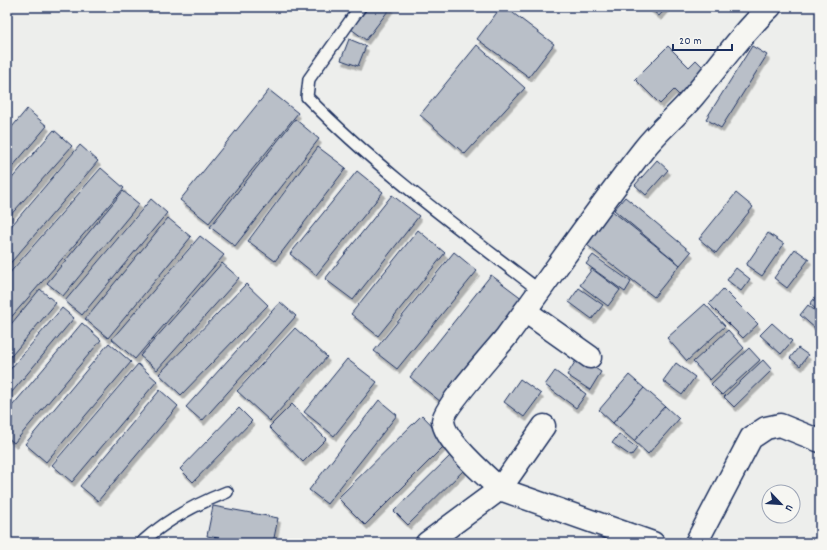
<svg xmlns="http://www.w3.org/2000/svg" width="827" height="550" font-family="Dekko,sans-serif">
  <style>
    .building { fill: #b9bfc8; stroke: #1b2f5e; filter: url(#shadow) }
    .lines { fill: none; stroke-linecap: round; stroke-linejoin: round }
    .lane-casing { stroke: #1b2f5e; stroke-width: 14 }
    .street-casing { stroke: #1b2f5e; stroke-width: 25 }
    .lane { stroke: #f6f6f2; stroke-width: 11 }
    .street { stroke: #f6f6f2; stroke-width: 22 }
  </style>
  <defs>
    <filter id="shadow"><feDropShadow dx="2.5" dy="4.5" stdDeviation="0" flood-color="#0004"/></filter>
  </defs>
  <rect width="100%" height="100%" fill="#edeeec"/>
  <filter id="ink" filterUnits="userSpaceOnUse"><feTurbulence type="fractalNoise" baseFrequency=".025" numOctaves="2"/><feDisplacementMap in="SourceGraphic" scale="8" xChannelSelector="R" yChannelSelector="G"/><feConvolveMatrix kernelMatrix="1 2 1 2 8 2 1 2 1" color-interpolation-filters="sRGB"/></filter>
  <g filter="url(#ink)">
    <!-- building -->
    <g class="building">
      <path d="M 369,7 L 391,7 L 366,40 L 351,29 Z"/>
      <path d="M 501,7 L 505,7 L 554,44 L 529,77 L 477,39 Z"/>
      <path d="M 648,7 L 667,7 L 659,16 Z"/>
      <path d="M 349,39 L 366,46 L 358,66 L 341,60 Z"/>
      <path d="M 477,45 L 525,88 L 465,154 L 420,115 Z"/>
      <path d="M 668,46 L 689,67 L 696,60 L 708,72 L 682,98 L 674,90 L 660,104 L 635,79 Z"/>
      <path d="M 752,46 L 767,55 L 721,128 L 706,119 Z"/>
      <path d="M 269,90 L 298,113 L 209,223 L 180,200 Z"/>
      <path d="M 27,109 L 47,126 L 7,173 L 7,133 Z"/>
      <path d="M 295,119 L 319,139 L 235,246 L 210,227 Z"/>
      <path d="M 54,130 L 72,146 L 7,219 L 7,184 Z"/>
      <path d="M 80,145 L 98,161 L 7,267 L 7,231 Z"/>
      <path d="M 318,147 L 346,168 L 275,261 L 248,241 Z"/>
      <path d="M 657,160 L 668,170 L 646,195 L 635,185 Z"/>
      <path d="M 101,168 L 124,188 L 7,322 L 7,276 Z"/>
      <path d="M 357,171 L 383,192 L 316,275 L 290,254 Z"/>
      <path d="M 123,191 L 139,204 L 63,296 L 47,283 Z"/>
      <path d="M 736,193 L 753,207 L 716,253 L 699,239 Z"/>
      <path d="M 392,195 L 419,216 L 353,300 L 325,279 Z"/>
      <path d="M 625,197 L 691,252 L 680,265 L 614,210 Z"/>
      <path d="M 151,199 L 167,213 L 82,315 L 65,301 Z"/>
      <path d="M 611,210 L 680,265 L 654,297 L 587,245 Z"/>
      <path d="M 168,218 L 191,237 L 108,338 L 85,319 Z"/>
      <path d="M 418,230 L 445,253 L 378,336 L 351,314 Z"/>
      <path d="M 768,233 L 784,244 L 762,276 L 746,265 Z"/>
      <path d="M 200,236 L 224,255 L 135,359 L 112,339 Z"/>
      <path d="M 795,249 L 809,259 L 787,288 L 774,278 Z"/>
      <path d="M 454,252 L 477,271 L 397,369 L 374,351 Z"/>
      <path d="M 593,255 L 631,282 L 625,292 L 586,264 Z"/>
      <path d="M 222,263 L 239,278 L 157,370 L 140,356 Z"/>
      <path d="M 736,268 L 750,279 L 741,291 L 727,280 Z"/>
      <path d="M 592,269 L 620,290 L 608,306 L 580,285 Z"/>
      <path d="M 491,275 L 523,299 L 441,402 L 410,377 Z"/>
      <path d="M 246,284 L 268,305 L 181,395 L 159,374 Z"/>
      <path d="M 579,288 L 603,305 L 592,319 L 569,302 Z"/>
      <path d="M 40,289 L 56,303 L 7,361 L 7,329 Z"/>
      <path d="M 723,289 L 758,324 L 743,338 L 709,304 Z"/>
      <path d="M 818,294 L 820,295 L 820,313 L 810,304 Z"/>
      <path d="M 280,302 L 296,316 L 202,421 L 186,407 Z"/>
      <path d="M 705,304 L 725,326 L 687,361 L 667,338 Z"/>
      <path d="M 808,305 L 820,315 L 820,325 L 816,329 L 800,315 Z"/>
      <path d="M 62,308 L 74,318 L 7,398 L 7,373 Z"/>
      <path d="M 82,323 L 101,340 L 14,443 L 7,437 L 7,412 Z"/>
      <path d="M 772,323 L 792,341 L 781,354 L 760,335 Z"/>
      <path d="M 295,328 L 327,357 L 270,421 L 237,391 Z"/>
      <path d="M 728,330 L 744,348 L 710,380 L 693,362 Z"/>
      <path d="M 109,343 L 131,362 L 46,462 L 25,444 Z"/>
      <path d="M 749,348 L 760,360 L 722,395 L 711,384 Z"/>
      <path d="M 798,348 L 808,355 L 800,366 L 790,358 Z"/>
      <path d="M 578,357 L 601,372 L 590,390 L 567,375 Z"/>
      <path d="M 347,359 L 377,382 L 334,436 L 304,412 Z"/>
      <path d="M 763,360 L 772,370 L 734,407 L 724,397 Z"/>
      <path d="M 676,363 L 695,377 L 682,395 L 663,381 Z"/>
      <path d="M 138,364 L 157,381 L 72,482 L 52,465 Z"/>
      <path d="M 555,371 L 586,394 L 576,408 L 545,385 Z"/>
      <path d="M 629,375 L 644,388 L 613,423 L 599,410 Z"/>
      <path d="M 520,379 L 541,394 L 524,417 L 504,402 Z"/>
      <path d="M 644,388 L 665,406 L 634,441 L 613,423 Z"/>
      <path d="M 160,390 L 178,406 L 98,501 L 80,486 Z"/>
      <path d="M 379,400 L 397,415 L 327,504 L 309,490 Z"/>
      <path d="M 292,404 L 326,439 L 303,462 L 269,427 Z"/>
      <path d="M 665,406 L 679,419 L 648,454 L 634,441 Z"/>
      <path d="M 239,408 L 252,421 L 193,482 L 180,469 Z"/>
      <path d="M 422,415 L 448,442 L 365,525 L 338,498 Z"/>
      <path d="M 619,434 L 637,448 L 631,456 L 612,443 Z"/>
      <path d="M 454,452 L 468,466 L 408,525 L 394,511 Z"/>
      <path d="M 213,506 L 278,518 L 273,543 L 245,543 L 207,536 Z"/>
    </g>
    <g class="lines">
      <!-- lane casing -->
      <g class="lane-casing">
        <g id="lane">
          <path d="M 360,7 L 309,79 L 307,97 C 377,169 460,229 540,291"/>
          <path d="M 141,543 C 166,520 196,504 227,492"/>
        </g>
      </g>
      <!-- street casing -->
      <g class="street-casing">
        <g id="street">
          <path d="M 525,311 L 590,357"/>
          <path d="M 544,426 L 500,489 C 486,476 444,440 443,421 C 443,408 495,351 506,337 C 552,275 596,210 644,149 C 659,130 678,115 693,97 C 719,66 741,34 770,7"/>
          <path d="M 427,543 L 500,489 L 653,543"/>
          <path d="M 696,543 L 751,438 L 766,428 L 780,425 L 820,441"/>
        </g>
      </g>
      <!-- lane -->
      <use href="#lane" class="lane"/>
      <!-- street -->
      <use href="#street" class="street"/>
    </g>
  </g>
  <!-- margin -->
  <rect width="827" height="550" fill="none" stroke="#f6f6f2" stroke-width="24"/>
  <rect x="12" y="12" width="803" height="526" fill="none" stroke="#1b2f5e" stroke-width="1.5" filter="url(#ink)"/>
  <!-- north arrow -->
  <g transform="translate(781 504) rotate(115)"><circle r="19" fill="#f6f6f2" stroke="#9ea6b7"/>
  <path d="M0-3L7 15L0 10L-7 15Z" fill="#1b2f5e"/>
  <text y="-6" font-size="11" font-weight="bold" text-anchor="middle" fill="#1b2f5e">U</text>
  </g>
  <!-- scale -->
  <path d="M673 44v6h59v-6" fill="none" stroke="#1b2f5e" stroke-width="2"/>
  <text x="679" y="44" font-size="12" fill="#1b2f5e" stroke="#f6f6f2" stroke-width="3" paint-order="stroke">20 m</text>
</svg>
